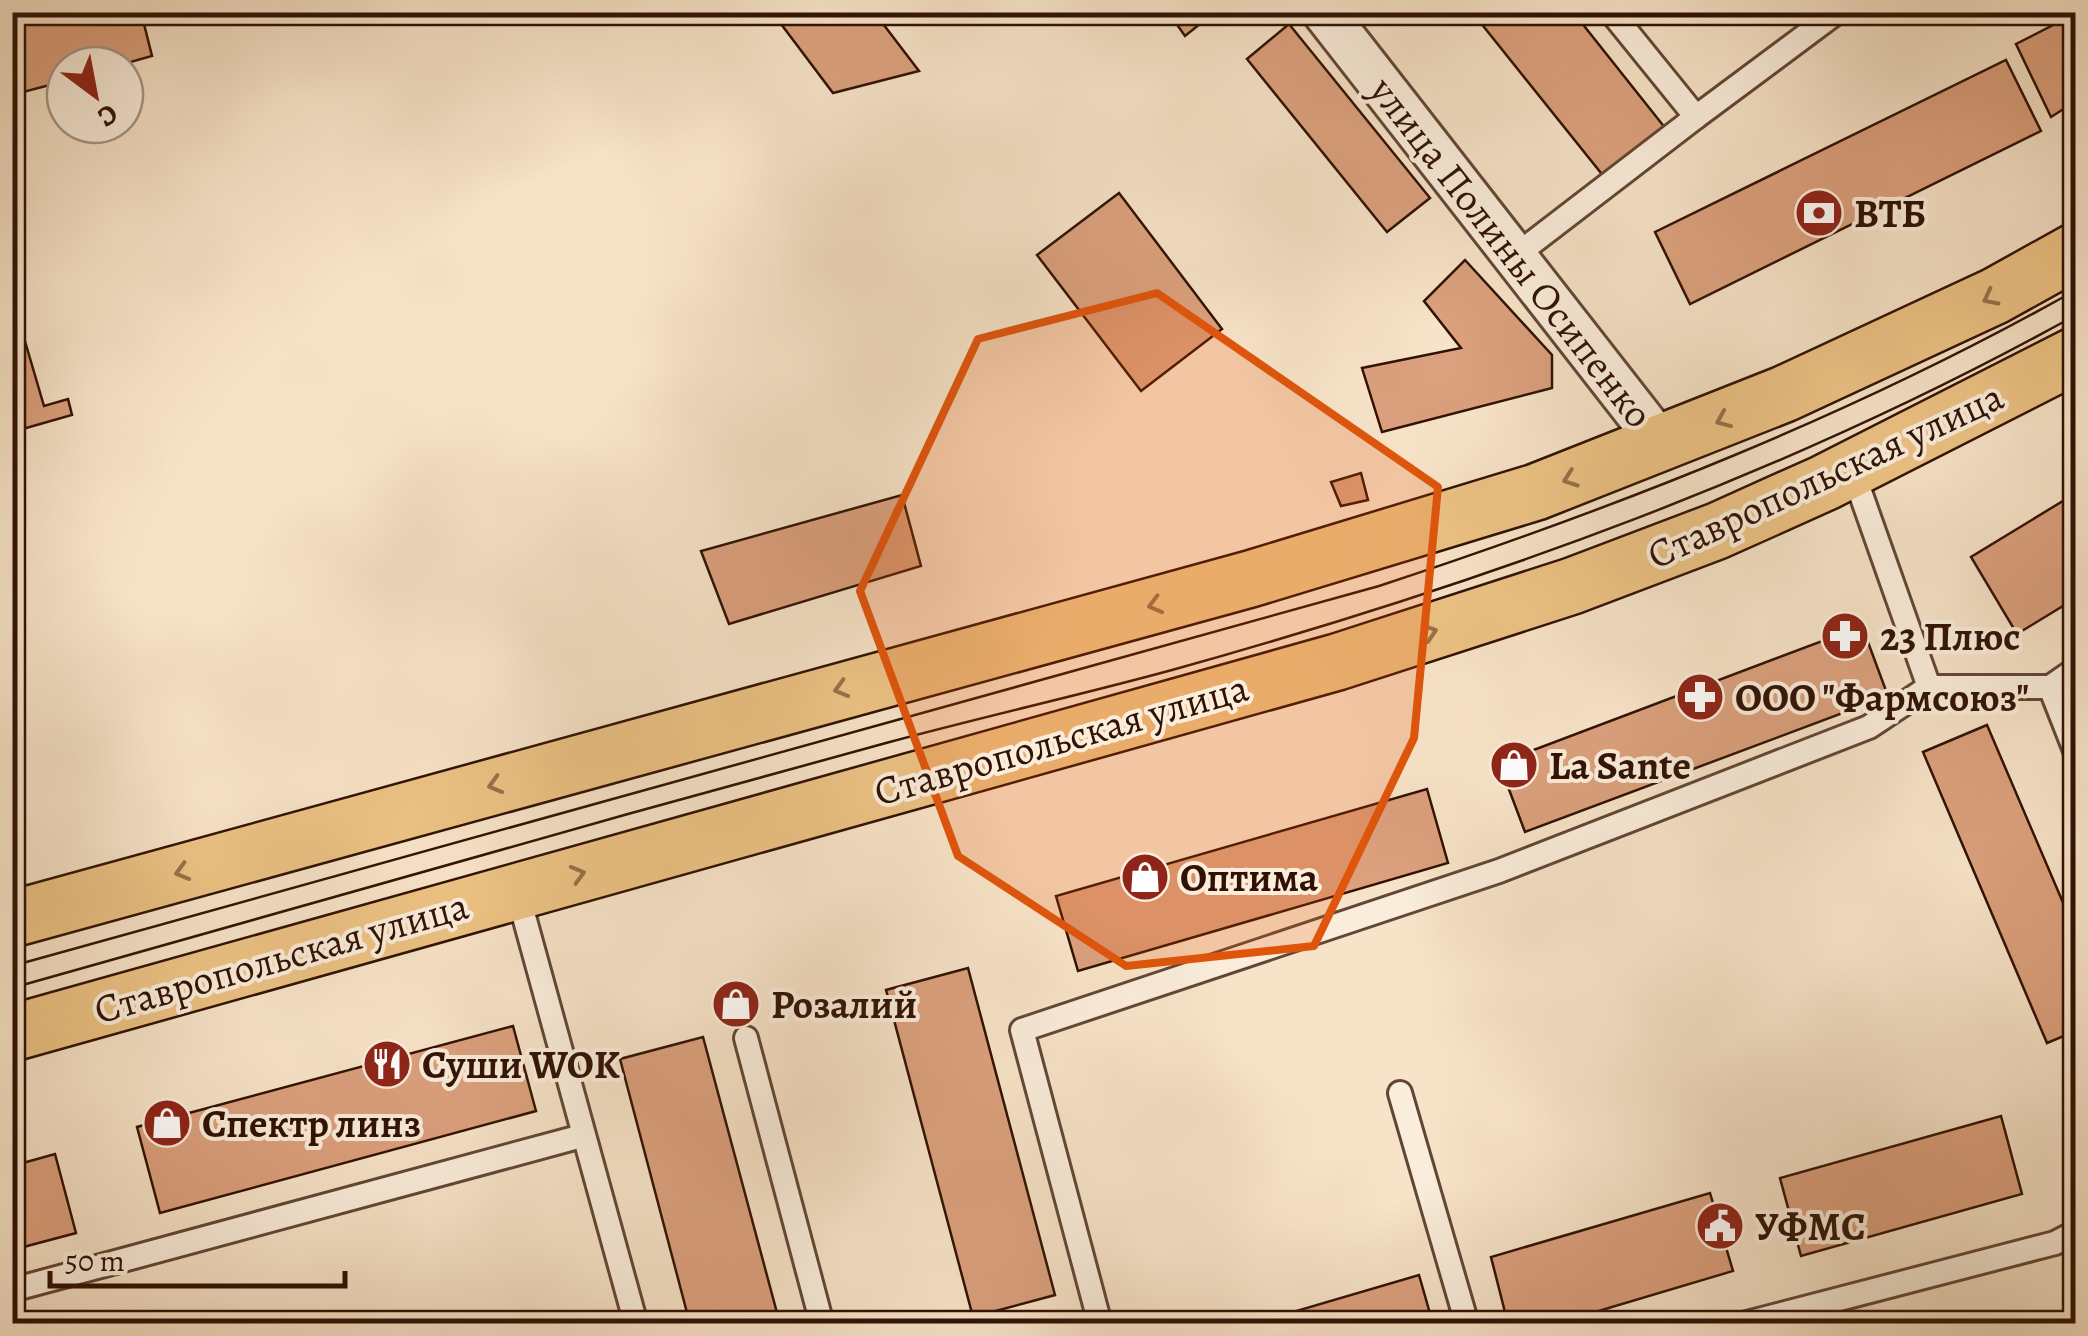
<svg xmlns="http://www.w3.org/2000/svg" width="2088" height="1336" font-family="Alegreya,serif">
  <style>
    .building { fill: #dba07d; stroke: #301104; stroke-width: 2.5 }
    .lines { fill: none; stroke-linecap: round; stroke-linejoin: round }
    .lane-casing { stroke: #624635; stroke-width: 28 }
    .street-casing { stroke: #624635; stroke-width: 48 }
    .primary-casing { stroke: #301104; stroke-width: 60 }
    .lane { stroke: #faeddb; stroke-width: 22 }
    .street { stroke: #faeddb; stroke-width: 42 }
    .primary { stroke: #ecc284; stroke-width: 55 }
    .tram { stroke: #301104; stroke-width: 2.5 }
    .oneway { stroke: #97724a }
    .marked { fill: #df550c; fill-opacity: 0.2; stroke: #df550c; stroke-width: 8; stroke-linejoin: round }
    .labels { text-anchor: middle; stroke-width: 8; stroke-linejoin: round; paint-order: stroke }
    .poi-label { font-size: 40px; font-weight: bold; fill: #301104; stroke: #faeddb; text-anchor: start }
    .street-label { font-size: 40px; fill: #301104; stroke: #faeddb }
  </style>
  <rect width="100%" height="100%" fill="#f7e3c8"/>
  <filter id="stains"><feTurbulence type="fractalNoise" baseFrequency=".002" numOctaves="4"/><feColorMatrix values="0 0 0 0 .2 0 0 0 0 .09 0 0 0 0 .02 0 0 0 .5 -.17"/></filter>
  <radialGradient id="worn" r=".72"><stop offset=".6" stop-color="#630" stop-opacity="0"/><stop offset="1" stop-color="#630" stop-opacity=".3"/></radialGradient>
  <!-- building -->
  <g class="building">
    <path d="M 12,12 L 141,12 L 152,56 L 120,65 L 65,65 L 65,81 L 12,95 Z"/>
    <path d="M 772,12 L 874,12 L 919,71 L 833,93 Z"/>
    <path d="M 1168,12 L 1215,12 L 1185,36 Z"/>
    <path d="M 1472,12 L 1573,12 L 1666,129 L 1605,178 Z"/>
    <path d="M 2059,22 L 2076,40 L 2076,101 L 2051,117 L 2016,44 Z"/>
    <path d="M 1289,24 L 1430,198 L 1387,232 L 1247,59 Z"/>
    <path d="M 2006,60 L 2041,131 L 1690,304 L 1655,232 Z"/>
    <path d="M 1119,193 L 1222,329 L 1141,391 L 1037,255 Z"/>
    <path d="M 1465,260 L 1552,355 L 1552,388 L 1382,432 L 1362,368 L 1461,348 L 1424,301 Z"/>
    <path d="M 12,297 L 44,406 L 68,399 L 72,415 L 12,432 Z"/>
    <path d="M 1361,473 L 1368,500 L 1341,506 L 1331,482 Z"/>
    <path d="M 2076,493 L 2076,598 L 2017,634 L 1971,557 Z"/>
    <path d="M 902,495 L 921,566 L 729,624 L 701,551 Z"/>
    <path d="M 1862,626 L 1888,696 L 1525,832 L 1499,763 Z"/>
    <path d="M 1987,725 L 2076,933 L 2076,1031 L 2047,1043 L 1923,752 Z"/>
    <path d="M 1427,789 L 1448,863 L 1078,971 L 1056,896 Z"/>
    <path d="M 968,968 L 1055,1295 L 973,1317 L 886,990 Z"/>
    <path d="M 513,1026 L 536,1111 L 160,1213 L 137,1127 Z"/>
    <path d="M 703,1037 L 780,1324 L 690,1324 L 620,1059 Z"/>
    <path d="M 2001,1116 L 2022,1194 L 1801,1256 L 1780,1178 Z"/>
    <path d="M 55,1154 L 76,1233 L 12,1250 L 12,1166 Z"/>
    <path d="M 1710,1193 L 1733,1271 L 1555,1324 L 1508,1324 L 1491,1257 Z"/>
    <path d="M 1419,1275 L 1433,1324 L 1252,1324 Z"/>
  </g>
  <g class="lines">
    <!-- lane casing -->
    <g class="lane-casing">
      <g id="lane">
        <path d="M 1696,117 L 1837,12"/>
        <path d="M 1515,256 L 1696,117 L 1611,12"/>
        <path d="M 1852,469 L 1929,687 L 2050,687 L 2076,669"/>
        <path d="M 2050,687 L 2076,753"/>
        <path d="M 517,891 L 636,1324"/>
        <path d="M 746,1038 L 822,1324"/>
        <path d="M 1400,1093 L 1467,1324"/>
        <path d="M 12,1290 L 582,1136"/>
        <path d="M 1100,1324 L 1022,1030 L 1499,871 L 1869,727 L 1929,687"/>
        <path d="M 1743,1324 L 2055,1243 L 2076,1232"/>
      </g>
    </g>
    <!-- street casing -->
    <g class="street-casing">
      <path id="street" d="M 1324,12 L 1662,445"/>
    </g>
    <!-- primary casing -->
    <g class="primary-casing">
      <g id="primary">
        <path d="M 12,919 L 1250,579 L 1536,492 L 1784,394 L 1995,296 L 2076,251"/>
        <path d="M 12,1033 L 1337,662 L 1572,586 L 1717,531 L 1824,483 L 2076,355"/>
      </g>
    </g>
    <!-- lane -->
    <use href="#lane" class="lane"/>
    <!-- street -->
    <use href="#street" class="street"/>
    <!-- primary -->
    <use href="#primary" class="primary"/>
    <!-- tram -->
    <g class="tram">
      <path d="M 12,966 L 1379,586 C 1619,507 1854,415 2076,290"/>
      <path d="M 12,988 C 304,906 594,822 886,743 C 981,717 1077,696 1172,670 C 1484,583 1792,473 2076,315"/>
    </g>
  </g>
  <!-- one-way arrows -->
  <defs><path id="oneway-chevron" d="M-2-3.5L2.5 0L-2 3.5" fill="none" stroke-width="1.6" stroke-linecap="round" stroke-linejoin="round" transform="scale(2.5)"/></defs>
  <g class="oneway">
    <use href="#oneway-chevron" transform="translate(1990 298) rotate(153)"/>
    <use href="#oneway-chevron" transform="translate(1723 420) rotate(157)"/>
    <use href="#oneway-chevron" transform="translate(1570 479) rotate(160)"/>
    <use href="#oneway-chevron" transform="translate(1155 605) rotate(165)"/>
    <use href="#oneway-chevron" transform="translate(1430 632) rotate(-18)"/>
    <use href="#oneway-chevron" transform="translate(841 689) rotate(164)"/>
    <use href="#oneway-chevron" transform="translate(495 785) rotate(164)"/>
    <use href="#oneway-chevron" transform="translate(182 872) rotate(164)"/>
    <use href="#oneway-chevron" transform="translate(578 874) rotate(-16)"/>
  </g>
  <!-- marked area -->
  <path class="marked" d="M 1157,293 L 1438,487 L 1414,738 L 1314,946 L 1126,966 L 958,856 L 860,591 L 978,339 Z"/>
  <!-- icons -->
  <defs>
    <g id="bank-disc" transform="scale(2.5)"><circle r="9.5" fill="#8f2418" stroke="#faeddb"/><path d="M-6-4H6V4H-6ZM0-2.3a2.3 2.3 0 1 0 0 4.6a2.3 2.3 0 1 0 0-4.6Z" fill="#fff"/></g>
    <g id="pharmacy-disc" transform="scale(2.5)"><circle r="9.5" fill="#8f2418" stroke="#faeddb"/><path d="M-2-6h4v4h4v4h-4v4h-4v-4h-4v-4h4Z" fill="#fff"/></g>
    <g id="shop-disc" transform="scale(2.5)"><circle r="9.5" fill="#8f2418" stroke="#faeddb"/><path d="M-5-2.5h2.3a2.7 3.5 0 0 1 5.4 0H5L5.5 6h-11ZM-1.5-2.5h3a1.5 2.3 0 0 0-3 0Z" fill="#fff"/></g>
    <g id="restaurant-disc" transform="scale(2.5)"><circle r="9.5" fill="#8f2418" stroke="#faeddb"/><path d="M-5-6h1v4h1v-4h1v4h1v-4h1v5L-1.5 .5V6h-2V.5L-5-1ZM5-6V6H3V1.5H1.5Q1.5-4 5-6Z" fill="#fff"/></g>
    <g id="civic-disc" transform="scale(2.5)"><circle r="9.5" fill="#8f2418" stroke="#faeddb"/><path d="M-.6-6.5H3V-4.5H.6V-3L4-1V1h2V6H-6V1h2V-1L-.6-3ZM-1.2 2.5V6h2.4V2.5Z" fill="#fff"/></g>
  </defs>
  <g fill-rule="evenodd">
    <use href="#bank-disc" x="1819" y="213"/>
    <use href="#pharmacy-disc" x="1845" y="636"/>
    <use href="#pharmacy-disc" x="1700" y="697"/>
    <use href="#shop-disc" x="1514" y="765"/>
    <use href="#shop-disc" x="1145" y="877"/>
    <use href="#shop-disc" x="736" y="1004"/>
    <use href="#restaurant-disc" x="387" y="1064"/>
    <use href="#shop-disc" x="167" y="1123"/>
    <use href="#civic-disc" x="1720" y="1226"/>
  </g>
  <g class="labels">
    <!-- poi labels -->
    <g class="poi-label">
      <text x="1854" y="227">ВТБ</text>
      <text x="1880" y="650">23 Плюс</text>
      <text x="1735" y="711">ООО "Фармсоюз"</text>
      <text x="1549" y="779">La Sante</text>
      <text x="1180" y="891">Оптима</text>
      <text x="771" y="1018">Розалий</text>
      <text x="422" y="1078">Суши WOK</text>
      <text x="202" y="1137">Спектр линз</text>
      <text x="1755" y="1240">УФМС</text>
    </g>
    <!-- street labels -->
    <g class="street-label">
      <text transform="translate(1512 252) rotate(52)" y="14">улица Полины Осипенко</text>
      <text transform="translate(1825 475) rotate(-25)" y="14">Ставропольская улица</text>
      <text transform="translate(1061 739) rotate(-16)" y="14">Ставропольская улица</text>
      <text transform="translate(281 957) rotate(-16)" y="14">Ставропольская улица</text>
    </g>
  </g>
  <!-- margin -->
  <rect width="2088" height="1336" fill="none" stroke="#f7e3c8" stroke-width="50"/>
  <rect x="15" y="15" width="2058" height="1306" fill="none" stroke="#301104" stroke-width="5"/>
  <rect x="25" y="25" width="2038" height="1286" fill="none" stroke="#301104" stroke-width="2.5"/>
  <!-- north arrow -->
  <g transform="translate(95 95) rotate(148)"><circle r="48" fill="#faeddb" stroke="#a99585" stroke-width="2.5"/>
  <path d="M0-8L18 38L0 25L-18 38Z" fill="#8f2418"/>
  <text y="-15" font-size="28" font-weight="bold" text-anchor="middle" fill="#301104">С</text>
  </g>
  <!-- scale -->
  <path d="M50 1271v15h295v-15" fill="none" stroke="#301104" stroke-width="5"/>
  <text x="65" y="1271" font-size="30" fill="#301104" stroke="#faeddb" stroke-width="8" paint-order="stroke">50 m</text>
  <rect width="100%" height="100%" filter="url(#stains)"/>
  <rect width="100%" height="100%" fill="url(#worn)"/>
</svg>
